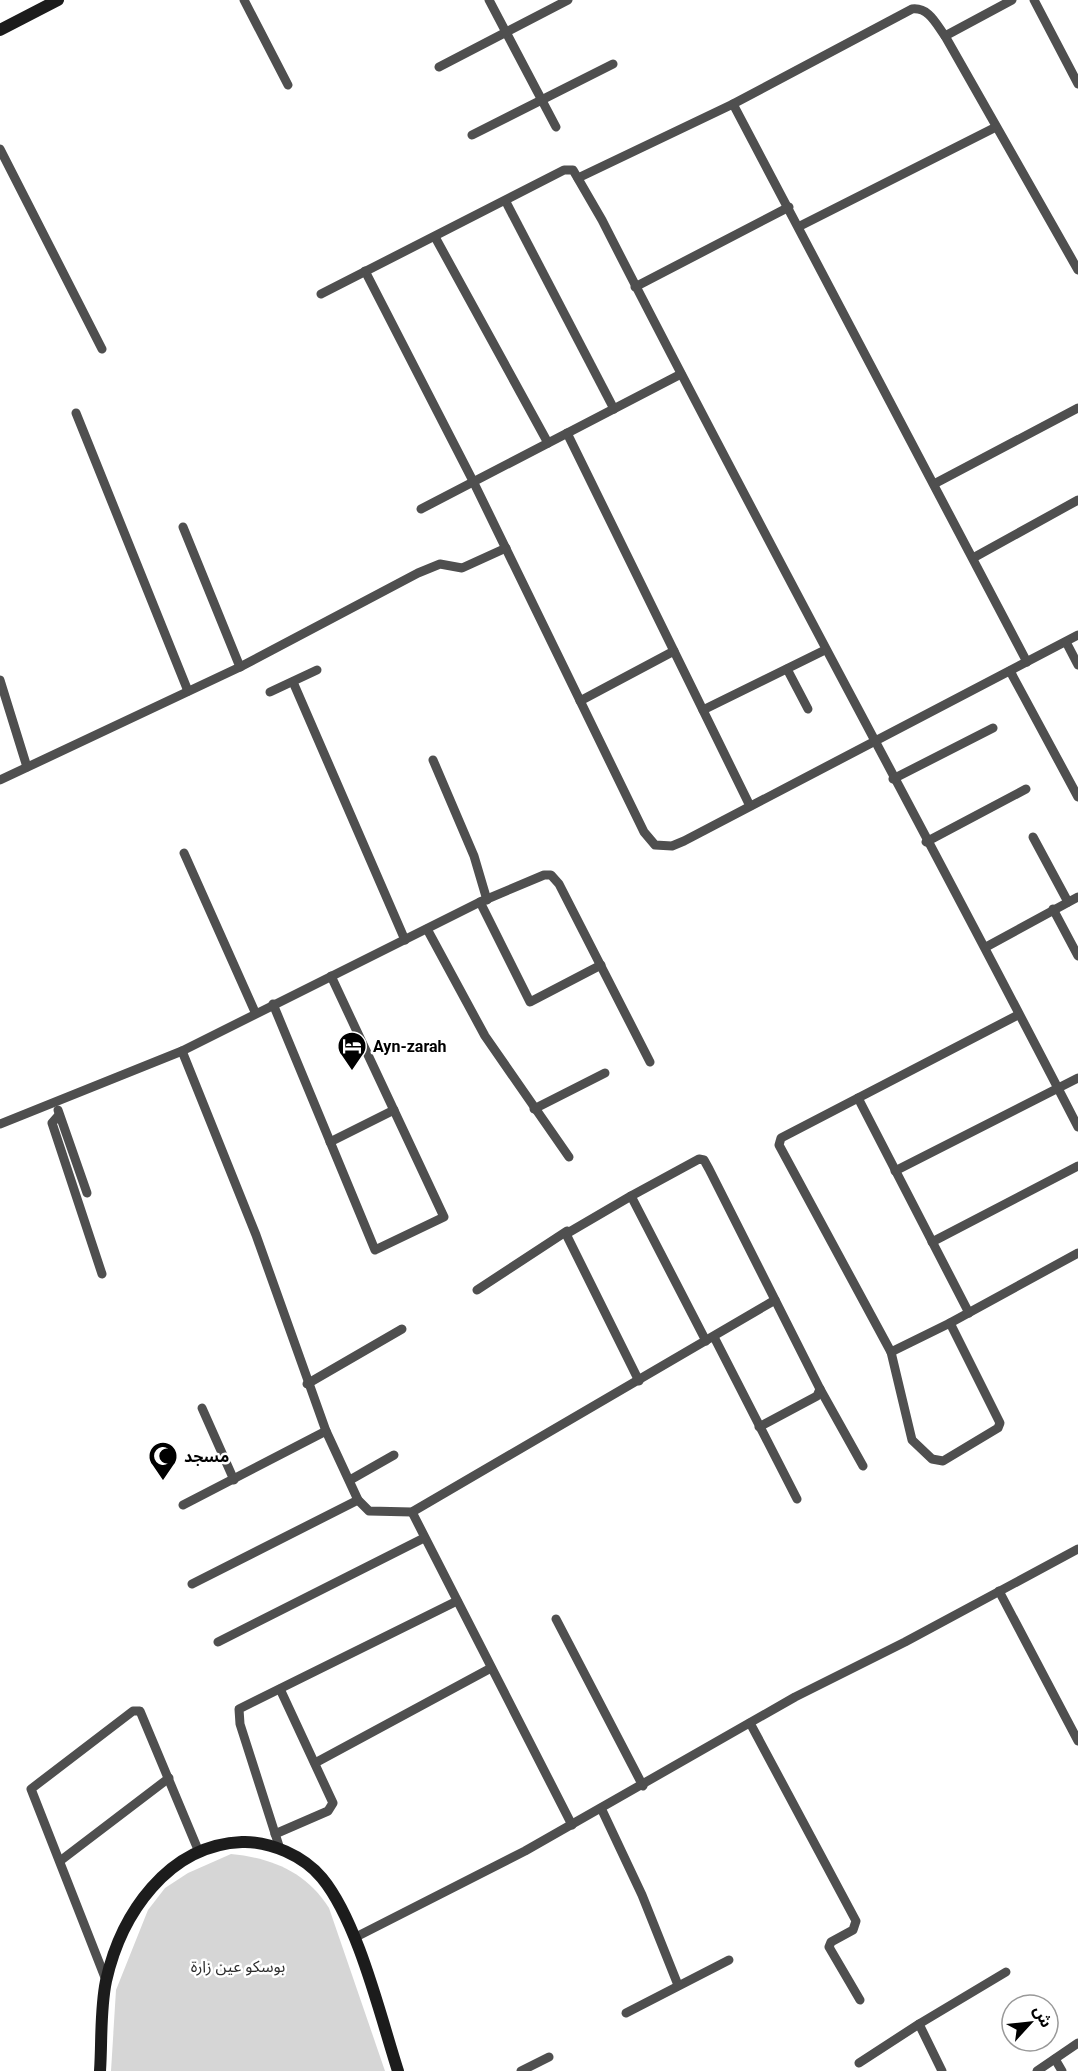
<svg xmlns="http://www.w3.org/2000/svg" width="1078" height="2071" font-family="Roboto,'Noto Sans Arabic',sans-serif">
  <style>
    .green { fill: #d6d6d6 }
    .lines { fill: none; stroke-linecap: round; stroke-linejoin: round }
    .street { stroke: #4f4f4f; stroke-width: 9 }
    .secondary { stroke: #1c1c1c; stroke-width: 12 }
    .labels { text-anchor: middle; stroke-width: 5; stroke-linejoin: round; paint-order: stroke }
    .poi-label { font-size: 16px; font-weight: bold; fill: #000; stroke: #fff; text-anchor: start }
    .park-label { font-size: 16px; fill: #2d2d2d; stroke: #fff }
  </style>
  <rect width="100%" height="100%" fill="#fff"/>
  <!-- green -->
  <path class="green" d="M 231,1854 C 272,1858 306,1872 329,1908 L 385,2071 L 111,2071 L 116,1990 L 148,1910 L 165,1888 L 188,1873 Z"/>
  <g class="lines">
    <!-- street -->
    <g class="street">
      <path d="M 244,0 L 288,85"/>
      <path d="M 489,0 L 556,127"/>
      <path d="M 1034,0 L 1078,84"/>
      <path d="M 945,36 L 1012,0"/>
      <path d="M 439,67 L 568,0"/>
      <path d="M 733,104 L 1027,662"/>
      <path d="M 472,135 L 613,64"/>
      <path d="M 0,149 L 102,349"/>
      <path d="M 578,178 L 733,104 L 912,9 C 929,7 936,24 945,36 L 1078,270"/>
      <path d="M 506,202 L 614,409"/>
      <path d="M 800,226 L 996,127"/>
      <path d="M 435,237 L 548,443"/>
      <path d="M 365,271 L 473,481 L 644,832 L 655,845 L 672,846 L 684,841 L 1078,635"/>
      <path d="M 635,287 L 789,207"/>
      <path d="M 321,294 L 564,170 L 573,170 L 602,220 C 757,525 922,824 1078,1127"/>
      <path d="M 76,413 L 188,691"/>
      <path d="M 567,433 L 750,806"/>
      <path d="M 934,484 L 1078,408"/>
      <path d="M 421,509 L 681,374"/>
      <path d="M 973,558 L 1078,500"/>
      <path d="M 1066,642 L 1078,665"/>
      <path d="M 240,667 L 418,573 L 440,564 L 462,568 L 506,548"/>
      <path d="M 787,669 L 808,709"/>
      <path d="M 1010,671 L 1078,797"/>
      <path d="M 0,680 L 27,767"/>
      <path d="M 293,682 L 405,940"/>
      <path d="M 270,692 L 317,670"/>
      <path d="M 580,701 L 674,651"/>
      <path d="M 703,710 L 825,650"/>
      <path d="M 433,760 L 474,856 L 487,900"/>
      <path d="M 893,779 L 993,728"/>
      <path d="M 0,780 L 240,667 L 183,527"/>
      <path d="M 1033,837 L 1068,902"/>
      <path d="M 926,842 L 1026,789"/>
      <path d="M 184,853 L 255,1012"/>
      <path d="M 480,902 L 530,1002 L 601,965"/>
      <path d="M 1053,909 L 1078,956"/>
      <path d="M 427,929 L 485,1036 L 569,1157"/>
      <path d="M 986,947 L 1078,897"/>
      <path d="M 273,1004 L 375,1250 L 444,1217 L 331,976"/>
      <path d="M 1018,1015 L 781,1138 L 779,1145 L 891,1352 L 950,1323 L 1078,1253"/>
      <path d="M 182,1051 L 256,1235 L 326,1431 L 358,1500 L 369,1511 L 412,1512 L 775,1300"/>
      <path d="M 858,1098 L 969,1313"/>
      <path d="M 534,1109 L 605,1073"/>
      <path d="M 58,1110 L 87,1193"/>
      <path d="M 59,1115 L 52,1123 L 102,1274"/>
      <path d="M 0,1124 L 182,1051 L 480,902 L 544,875 L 551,875 L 559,884 L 650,1062"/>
      <path d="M 330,1142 L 394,1110"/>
      <path d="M 895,1171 L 1078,1078"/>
      <path d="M 631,1196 L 566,1234 L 639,1381"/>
      <path d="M 932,1242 L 1078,1166"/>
      <path d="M 477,1290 L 567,1231"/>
      <path d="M 714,1337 L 797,1499"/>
      <path d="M 706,1341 L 631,1196 L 699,1159 L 704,1160 L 709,1169 L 820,1389 L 863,1466"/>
      <path d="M 891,1352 L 912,1440 L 932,1459 L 943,1461 L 998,1428 L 1000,1423 L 950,1323"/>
      <path d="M 307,1384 L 402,1329"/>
      <path d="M 202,1408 L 234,1480"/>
      <path d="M 759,1427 L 817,1396 L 820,1389"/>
      <path d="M 350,1480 L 394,1455"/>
      <path d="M 183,1505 L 326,1431"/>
      <path d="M 412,1512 L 572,1825"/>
      <path d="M 192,1584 L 358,1500"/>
      <path d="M 999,1591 L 1078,1741"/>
      <path d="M 556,1619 L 643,1786"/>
      <path d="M 218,1642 L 424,1538"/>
      <path d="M 750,1723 L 856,1921 L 853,1930 L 831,1942 L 829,1947 L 860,2000"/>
      <path d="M 315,1763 L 491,1668"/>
      <path d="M 601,1808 L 642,1895 L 678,1985"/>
      <path d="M 275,1834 L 328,1811 L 333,1803 L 280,1689"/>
      <path d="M 280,1849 L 240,1724 L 239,1709 L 457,1601"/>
      <path d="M 60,1861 L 169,1778"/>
      <path d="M 354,1938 L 525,1851 L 795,1697 L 905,1642 L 1078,1549"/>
      <path d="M 106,1980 L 31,1789 L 133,1711 L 140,1711 L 199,1852"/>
      <path d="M 626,2013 L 729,1960"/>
      <path d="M 919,2024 L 1006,1972"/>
      <path d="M 1055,2059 L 1062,2071"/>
      <path d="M 859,2063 L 919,2024 L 942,2071"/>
      <path d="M 521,2071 L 549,2057"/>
      <path d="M 1037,2071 L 1078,2043"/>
    </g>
    <!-- secondary -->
    <g class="secondary">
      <path d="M 0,30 L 58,0"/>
      <path d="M 100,2071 C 102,2041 100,2010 106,1981 C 121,1914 168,1845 242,1842 C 270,1841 304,1856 322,1878 C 358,1922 380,2015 398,2071"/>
    </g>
  </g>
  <!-- icons -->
  <defs>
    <g id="hotel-pin" transform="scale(1.5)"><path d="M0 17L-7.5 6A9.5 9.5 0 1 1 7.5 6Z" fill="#000" stroke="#fff"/><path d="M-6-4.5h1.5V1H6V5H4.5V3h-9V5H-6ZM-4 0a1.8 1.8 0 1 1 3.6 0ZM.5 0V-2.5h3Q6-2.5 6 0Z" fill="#fff"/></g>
    <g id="mosque-pin" transform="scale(1.5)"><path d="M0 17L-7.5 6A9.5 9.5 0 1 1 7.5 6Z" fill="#000" stroke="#fff"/><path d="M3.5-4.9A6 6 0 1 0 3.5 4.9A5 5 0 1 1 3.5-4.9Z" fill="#fff"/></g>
  </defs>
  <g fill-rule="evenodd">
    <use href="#hotel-pin" x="352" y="1046"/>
    <use href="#mosque-pin" x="163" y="1456"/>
  </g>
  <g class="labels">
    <!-- poi labels -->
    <g class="poi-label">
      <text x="373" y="1052">Ayn-zarah</text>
      <text x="184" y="1462">مسجد</text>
    </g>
    <!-- park labels -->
    <g class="park-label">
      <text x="238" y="1972">بوسكو عين زارة</text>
    </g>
  </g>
  <!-- north arrow -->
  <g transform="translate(1030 2023) rotate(63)"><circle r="28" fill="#ffffff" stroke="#999999" stroke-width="1.5"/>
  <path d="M0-4.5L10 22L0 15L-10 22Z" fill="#000000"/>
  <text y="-9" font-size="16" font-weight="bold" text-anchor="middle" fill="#000000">ش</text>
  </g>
</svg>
